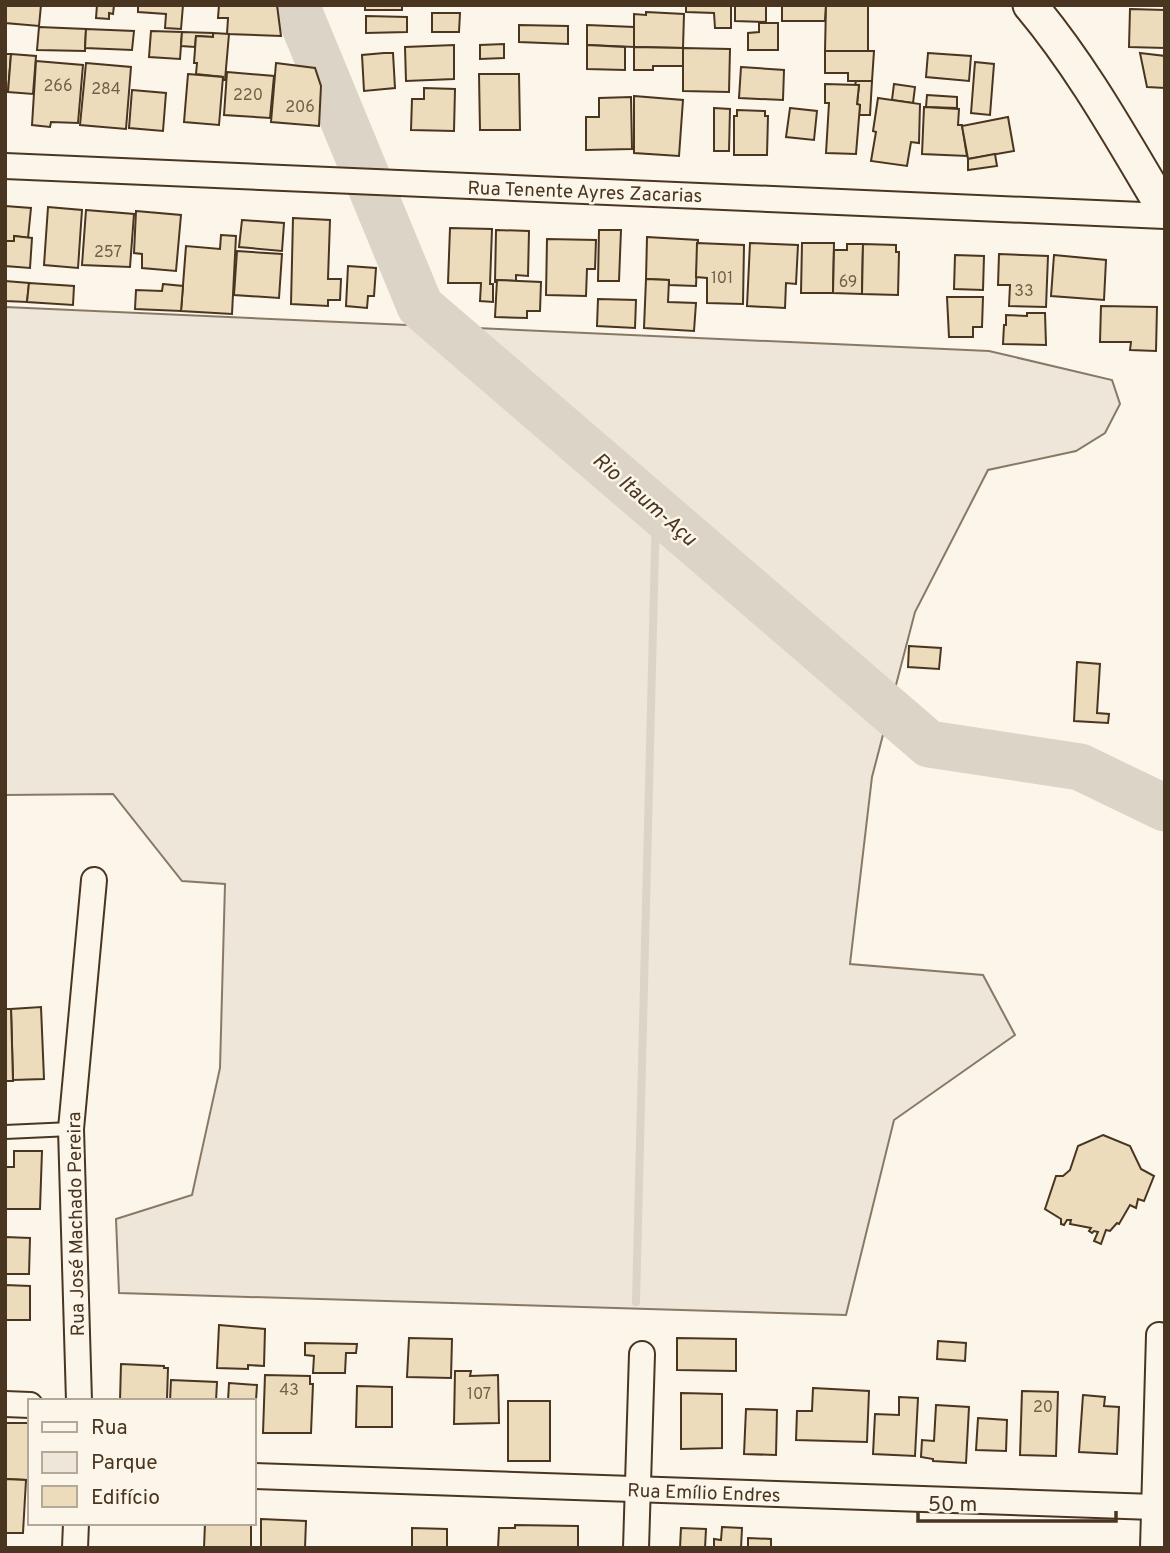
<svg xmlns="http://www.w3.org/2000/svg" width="1170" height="1553" font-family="Overpass,sans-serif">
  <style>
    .green { fill: #ede6d9; stroke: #887966; stroke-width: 2 }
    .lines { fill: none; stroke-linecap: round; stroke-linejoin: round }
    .stream { stroke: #dcd4c6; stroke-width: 8 }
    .river { stroke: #dcd4c6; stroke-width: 47 }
    .building { fill: #ecdcbc; stroke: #4a3520; stroke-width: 2 }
    .lane-casing { stroke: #4a3520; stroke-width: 16 }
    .street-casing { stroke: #4a3520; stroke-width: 28 }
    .secondary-casing { stroke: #4a3520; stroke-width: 37 }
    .lane { stroke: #fbf6e9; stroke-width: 12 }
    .street { stroke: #fbf6e9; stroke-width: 24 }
    .secondary { stroke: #fbf6e9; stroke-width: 33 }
    .labels { text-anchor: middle; stroke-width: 5; stroke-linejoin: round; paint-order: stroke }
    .number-label { font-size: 16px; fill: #725f47 }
    .street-label { font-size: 19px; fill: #4a3520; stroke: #fbf6e9 }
    .water-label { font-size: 21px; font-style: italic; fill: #4a3520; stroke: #fbf6e9 }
  </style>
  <rect width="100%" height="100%" fill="#fbf6e9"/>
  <!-- green -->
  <path class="green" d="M 5,307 L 989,351 L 1112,380 L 1120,404 L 1105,433 L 1076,451 L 988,470 L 915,612 L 872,777 L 850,964 L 983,975 L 1015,1035 L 894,1120 L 846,1315 L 119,1293 L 116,1219 L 192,1195 L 220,1068 L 225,884 L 182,881 L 113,794 L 5,795 Z"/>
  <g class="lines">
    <!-- stream -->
    <path class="stream" d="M 636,1302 L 656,509"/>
    <!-- river -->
    <path class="river" d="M 296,5 L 420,306 L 929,744 L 1080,767 L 1165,808"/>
  </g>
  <!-- building -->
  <g class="building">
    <path d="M 5,5 L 41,5 L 39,26 L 5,23 Z"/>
    <path d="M 97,5 L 114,5 L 113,14 L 109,13 L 109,19 L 96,18 Z"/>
    <path d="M 138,5 L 183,5 L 181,29 L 165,28 L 166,14 L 138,12 Z"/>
    <path d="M 219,5 L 277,5 L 281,36 L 227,34 L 228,18 L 218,18 Z"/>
    <rect x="365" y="5" width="37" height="5"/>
    <path d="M 686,5 L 731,5 L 731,28 L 715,28 L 714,13 L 686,12 Z"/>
    <path d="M 735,5 L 766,5 L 766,22 L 735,21 Z"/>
    <path d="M 782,5 L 826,5 L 825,21 L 782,21 Z"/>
    <path d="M 826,5 L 868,5 L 868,51 L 825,51 Z"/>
    <path d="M 1130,9 L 1165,10 L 1165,48 L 1129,47 Z"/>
    <path d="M 646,12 L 684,14 L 683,48 L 634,47 L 634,14 L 646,15 Z"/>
    <path d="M 432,13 L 460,13 L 459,32 L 432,32 Z"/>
    <path d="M 366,16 L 407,17 L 407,32 L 366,33 Z"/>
    <path d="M 759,23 L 778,23 L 778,50 L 748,50 L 748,33 L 759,32 Z"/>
    <path d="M 519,25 L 568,26 L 568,44 L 519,42 Z"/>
    <path d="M 587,25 L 634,27 L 634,47 L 587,45 Z"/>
    <path d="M 39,27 L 86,29 L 85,51 L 37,50 Z"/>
    <path d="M 86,29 L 134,31 L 132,50 L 85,48 Z"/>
    <path d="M 151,31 L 182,32 L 180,59 L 149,57 Z"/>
    <path d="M 182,32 L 213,33 L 213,37 L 196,36 L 195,47 L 181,46 Z"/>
    <path d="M 213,33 L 229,34 L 225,80 L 223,80 L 223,77 L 196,74 L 197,63 L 194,63 L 196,36 L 213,37 Z"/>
    <path d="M 504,44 L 504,58 L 480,59 L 480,45 Z"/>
    <path d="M 454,45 L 454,79 L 406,81 L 405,47 Z"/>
    <path d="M 587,45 L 625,47 L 625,70 L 587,69 Z"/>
    <path d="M 634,47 L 683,48 L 683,66 L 653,66 L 653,70 L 634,70 Z"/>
    <path d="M 683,48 L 730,49 L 729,92 L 683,91 Z"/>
    <path d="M 825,51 L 874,51 L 872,81 L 848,81 L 848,73 L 825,73 Z"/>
    <path d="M 384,53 L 393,53 L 395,88 L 364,91 L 362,55 Z"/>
    <path d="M 928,53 L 971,56 L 969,81 L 926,77 Z"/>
    <path d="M 1140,53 L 1165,56 L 1165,88 L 1147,87 Z"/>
    <path d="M 5,54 L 11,54 L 8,92 L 5,92 Z"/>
    <path d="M 11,54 L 36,56 L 33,94 L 8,92 Z"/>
    <path d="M 36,61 L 83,65 L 78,123 L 51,122 L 50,127 L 32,125 Z"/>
    <path d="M 975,62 L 994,64 L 990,115 L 971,113 Z"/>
    <path d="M 86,63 L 131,67 L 126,129 L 80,125 Z"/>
    <path d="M 276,63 L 315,68 L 321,86 L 319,126 L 271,122 Z"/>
    <path d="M 741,67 L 784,70 L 783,100 L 739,98 Z"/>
    <path d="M 227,72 L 274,76 L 270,118 L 224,115 Z"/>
    <path d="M 188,74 L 223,77 L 219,125 L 184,122 Z"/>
    <path d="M 479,74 L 519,74 L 520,130 L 480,130 Z"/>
    <path d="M 856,81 L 872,81 L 870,115 L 859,115 L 860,105 L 857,104 L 859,85 L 855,85 Z"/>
    <path d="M 825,84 L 859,85 L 857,104 L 860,105 L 856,154 L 826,153 L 829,103 L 825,103 Z"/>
    <path d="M 894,84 L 915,87 L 913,103 L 892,100 Z"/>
    <path d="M 424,88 L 455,89 L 454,131 L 411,130 L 412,99 L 424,99 Z"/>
    <path d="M 132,90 L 166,93 L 163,131 L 129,128 Z"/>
    <path d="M 927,95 L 957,97 L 957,108 L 926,107 Z"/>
    <path d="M 634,96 L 683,100 L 679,156 L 634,153 Z"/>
    <path d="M 631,97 L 632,149 L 586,150 L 586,117 L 599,117 L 599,98 Z"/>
    <path d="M 878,98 L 920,104 L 919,143 L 911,142 L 907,166 L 871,161 L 876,132 L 873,131 Z"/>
    <path d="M 924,107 L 959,109 L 958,125 L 962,125 L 967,156 L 922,154 Z"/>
    <path d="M 714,108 L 730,109 L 729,151 L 714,151 Z"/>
    <path d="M 790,108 L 817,111 L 814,140 L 786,137 Z"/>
    <path d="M 737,110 L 765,111 L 765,116 L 768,116 L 767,155 L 734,155 L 734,116 L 737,116 Z"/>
    <path d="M 1008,117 L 1014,151 L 968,159 L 962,126 Z"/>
    <path d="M 995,154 L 997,166 L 968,170 L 968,159 Z"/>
    <path d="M 5,206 L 31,208 L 28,238 L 14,236 L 14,241 L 5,241 Z"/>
    <path d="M 48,207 L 82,210 L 78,268 L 44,265 Z"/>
    <path d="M 86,210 L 134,214 L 130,267 L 82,265 Z"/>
    <path d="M 136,211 L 181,215 L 176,271 L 142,268 L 142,254 L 134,253 Z"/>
    <path d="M 293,218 L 330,220 L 328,279 L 341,279 L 340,300 L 328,300 L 328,306 L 291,304 Z"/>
    <path d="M 242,220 L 284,223 L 282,251 L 239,247 Z"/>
    <path d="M 450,228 L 492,229 L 490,284 L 493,284 L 493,302 L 480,301 L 481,283 L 448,283 Z"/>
    <path d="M 496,230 L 529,231 L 528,276 L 516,275 L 516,281 L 497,280 L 497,282 L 495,282 Z"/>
    <path d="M 599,230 L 621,230 L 619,281 L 598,281 Z"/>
    <path d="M 221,235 L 236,236 L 232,314 L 181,311 L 186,246 L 220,249 Z"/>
    <path d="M 14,236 L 32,238 L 30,268 L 5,266 L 5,241 L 14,241 Z"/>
    <path d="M 647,237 L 698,240 L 696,286 L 669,285 L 669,280 L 646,279 Z"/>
    <path d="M 547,239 L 596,240 L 595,269 L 587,269 L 586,296 L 546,295 Z"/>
    <path d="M 697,243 L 744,245 L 743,304 L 707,303 L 707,278 L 696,277 Z"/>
    <path d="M 750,243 L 798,245 L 796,284 L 786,283 L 785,308 L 747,306 Z"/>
    <path d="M 802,243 L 834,243 L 833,293 L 801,293 Z"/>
    <path d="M 847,244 L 863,244 L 862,294 L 833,293 L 834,250 L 847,250 Z"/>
    <path d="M 863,244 L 896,245 L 896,252 L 899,252 L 898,295 L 862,294 Z"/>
    <path d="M 237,251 L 282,254 L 279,298 L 234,295 Z"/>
    <path d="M 999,254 L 1048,256 L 1046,307 L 1009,306 L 1010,285 L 998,285 Z"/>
    <path d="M 955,255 L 984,256 L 983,290 L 954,289 Z"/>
    <path d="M 1054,255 L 1106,260 L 1104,300 L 1051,296 Z"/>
    <path d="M 348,266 L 376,268 L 374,296 L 368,296 L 367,308 L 346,306 Z"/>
    <path d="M 646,279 L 669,280 L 668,302 L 696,303 L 694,331 L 644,328 Z"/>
    <path d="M 497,280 L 541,282 L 540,311 L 527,311 L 527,318 L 495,317 Z"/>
    <path d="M 5,281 L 29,283 L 27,302 L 5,301 Z"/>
    <path d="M 29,283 L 74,286 L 73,305 L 27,302 Z"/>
    <path d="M 163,284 L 183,286 L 181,311 L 135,309 L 136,290 L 162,291 Z"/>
    <path d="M 947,297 L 983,297 L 982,327 L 973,327 L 973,337 L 949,337 Z"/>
    <path d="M 598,299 L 636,300 L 635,328 L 597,326 Z"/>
    <path d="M 1101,306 L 1157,307 L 1156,351 L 1130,350 L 1131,342 L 1100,342 Z"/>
    <path d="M 1027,313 L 1045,313 L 1046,345 L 1003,344 L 1004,325 L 1006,325 L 1006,315 L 1027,316 Z"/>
    <path d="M 909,646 L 941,648 L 939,669 L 908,667 Z"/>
    <path d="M 1077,662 L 1100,664 L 1097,713 L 1109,714 L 1108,723 L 1074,721 Z"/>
    <path d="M 41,1007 L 44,1079 L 13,1080 L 11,1009 Z"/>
    <path d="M 5,1009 L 11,1009 L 13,1081 L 5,1081 Z"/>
    <path d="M 1103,1135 L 1130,1146 L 1141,1169 L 1154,1176 L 1144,1201 L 1138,1199 L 1136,1208 L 1130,1205 L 1119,1224 L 1117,1223 L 1110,1231 L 1106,1230 L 1101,1244 L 1094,1241 L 1098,1232 L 1094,1231 L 1092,1233 L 1089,1231 L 1091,1228 L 1070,1224 L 1071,1220 L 1067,1220 L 1064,1225 L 1061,1224 L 1061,1219 L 1045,1209 L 1056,1176 L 1063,1176 L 1070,1170 L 1078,1146 Z"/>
    <path d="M 14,1151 L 42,1151 L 40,1209 L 5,1209 L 5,1167 L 14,1167 Z"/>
    <path d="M 5,1237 L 30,1238 L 29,1274 L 5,1274 Z"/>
    <path d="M 5,1285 L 30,1286 L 30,1320 L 5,1320 Z"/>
    <path d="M 219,1325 L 265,1329 L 264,1366 L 248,1365 L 248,1369 L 217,1368 Z"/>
    <path d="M 409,1338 L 452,1339 L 451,1378 L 407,1377 Z"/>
    <path d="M 677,1338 L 736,1339 L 736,1371 L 677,1370 Z"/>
    <path d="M 938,1341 L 966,1343 L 965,1361 L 937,1359 Z"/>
    <path d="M 305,1343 L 357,1344 L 356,1353 L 346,1353 L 345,1373 L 313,1373 L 314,1356 L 305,1355 Z"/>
    <path d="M 121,1364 L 164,1366 L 164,1368 L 168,1368 L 167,1400 L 169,1401 L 120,1401 Z"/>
    <path d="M 455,1371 L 471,1371 L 470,1376 L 498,1375 L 499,1423 L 454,1424 Z"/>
    <path d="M 265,1375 L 310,1376 L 310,1384 L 313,1384 L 311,1433 L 263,1433 Z"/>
    <path d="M 171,1380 L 217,1382 L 216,1401 L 170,1401 Z"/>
    <path d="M 229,1383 L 257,1385 L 254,1430 L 254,1401 L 228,1401 Z"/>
    <path d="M 357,1386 L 392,1387 L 392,1427 L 356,1427 Z"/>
    <path d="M 813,1388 L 869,1391 L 867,1442 L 796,1440 L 797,1411 L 812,1411 Z"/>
    <path d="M 1022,1391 L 1058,1392 L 1056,1456 L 1020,1455 Z"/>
    <path d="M 681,1393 L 722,1394 L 722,1448 L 681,1449 Z"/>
    <path d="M 1083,1395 L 1105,1397 L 1104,1406 L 1119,1407 L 1117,1454 L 1079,1452 Z"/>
    <path d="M 899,1397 L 918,1398 L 915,1456 L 873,1454 L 875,1414 L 899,1415 Z"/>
    <rect x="508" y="1401" width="42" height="60"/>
    <path d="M 936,1405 L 969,1407 L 966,1463 L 933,1461 L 933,1459 L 921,1457 L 922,1440 L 934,1441 Z"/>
    <path d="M 746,1409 L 777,1410 L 776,1455 L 744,1454 Z"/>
    <path d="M 978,1418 L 1007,1420 L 1006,1451 L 976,1450 Z"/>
    <path d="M 5,1423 L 29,1423 L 28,1480 L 5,1479 Z"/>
    <path d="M 5,1479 L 26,1480 L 23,1533 L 5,1533 Z"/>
    <path d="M 261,1519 L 306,1521 L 305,1548 L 261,1548 Z"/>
    <path d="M 205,1523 L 251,1523 L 251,1548 L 204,1548 Z"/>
    <path d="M 515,1525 L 578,1526 L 578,1548 L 498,1548 L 499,1528 L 515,1528 Z"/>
    <path d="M 722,1527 L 742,1528 L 741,1548 L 714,1548 L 714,1539 L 721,1540 Z"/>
    <path d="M 412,1528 L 447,1529 L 447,1548 L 412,1548 Z"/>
    <path d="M 681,1528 L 706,1529 L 705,1548 L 680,1548 Z"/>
    <path d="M 748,1538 L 771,1539 L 771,1548 L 748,1548 Z"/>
  </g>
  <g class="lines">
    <!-- lane casing -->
    <g class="lane-casing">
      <path id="lane" d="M 5,1132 L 71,1129"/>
    </g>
    <!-- street casing -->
    <g class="street-casing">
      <g id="street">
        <path d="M 5,166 L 1165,216"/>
        <path d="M 79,1401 L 71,1129 L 94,880"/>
        <path d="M 5,1404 L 30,1405"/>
        <path d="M 254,1476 L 1154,1507"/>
        <path d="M 75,1548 L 76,1523"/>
        <path d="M 636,1548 L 642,1354"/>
        <path d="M 1153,1548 L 1159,1335"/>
      </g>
    </g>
    <!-- secondary casing -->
    <g class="secondary-casing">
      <path id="secondary" d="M 1030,5 C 1083,68 1123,141 1165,211"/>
    </g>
    <!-- lane -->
    <use href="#lane" class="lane"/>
    <!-- street -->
    <use href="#street" class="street"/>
    <!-- secondary -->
    <use href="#secondary" class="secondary"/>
  </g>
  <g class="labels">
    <!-- number labels -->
    <g class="number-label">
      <text x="58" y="91">266</text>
      <text x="106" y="94">284</text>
      <text x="248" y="100">220</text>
      <text x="300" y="112">206</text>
      <text x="108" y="257">257</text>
      <text x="722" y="283">101</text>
      <text x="848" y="287">69</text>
      <text x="1024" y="296">33</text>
      <text x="289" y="1395">43</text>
      <text x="479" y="1399">107</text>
      <text x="1043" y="1412">20</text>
    </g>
    <!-- street labels -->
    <g class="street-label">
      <text transform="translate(585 191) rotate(2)" y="7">Rua Tenente Ayres Zacarias</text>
      <text transform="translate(75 1224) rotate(-91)" y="7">Rua José Machado Pereira</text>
      <text transform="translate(704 1492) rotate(2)" y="7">Rua Emílio Endres</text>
    </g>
    <!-- water labels -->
    <g class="water-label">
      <text transform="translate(645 499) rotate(41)" y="7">Rio Itaum-Açu</text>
    </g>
  </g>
  <!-- border -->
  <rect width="1170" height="1553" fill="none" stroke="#4a3520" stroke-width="14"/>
  <!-- legend -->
  <rect x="28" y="1399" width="228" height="126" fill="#fbf6e9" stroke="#b4a999" stroke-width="2"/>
  <rect x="42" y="1422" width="35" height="10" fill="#fbf6e9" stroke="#b4a999" stroke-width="2"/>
  <text x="91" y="1434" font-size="21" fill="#4a3520">Rua</text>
  <rect x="42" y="1452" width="35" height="21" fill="#ede6d9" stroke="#b4a999" stroke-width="2"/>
  <text x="91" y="1469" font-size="21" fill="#4a3520">Parque</text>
  <rect x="42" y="1486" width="35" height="21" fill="#ecdcbc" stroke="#b4a999" stroke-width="2"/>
  <text x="91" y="1504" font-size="21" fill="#4a3520">Edifício</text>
  <!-- scale -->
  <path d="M918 1511v10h198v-10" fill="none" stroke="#4a3520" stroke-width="3.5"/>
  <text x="928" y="1511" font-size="21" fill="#4a3520" stroke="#fbf6e9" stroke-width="5" paint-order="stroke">50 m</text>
</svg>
